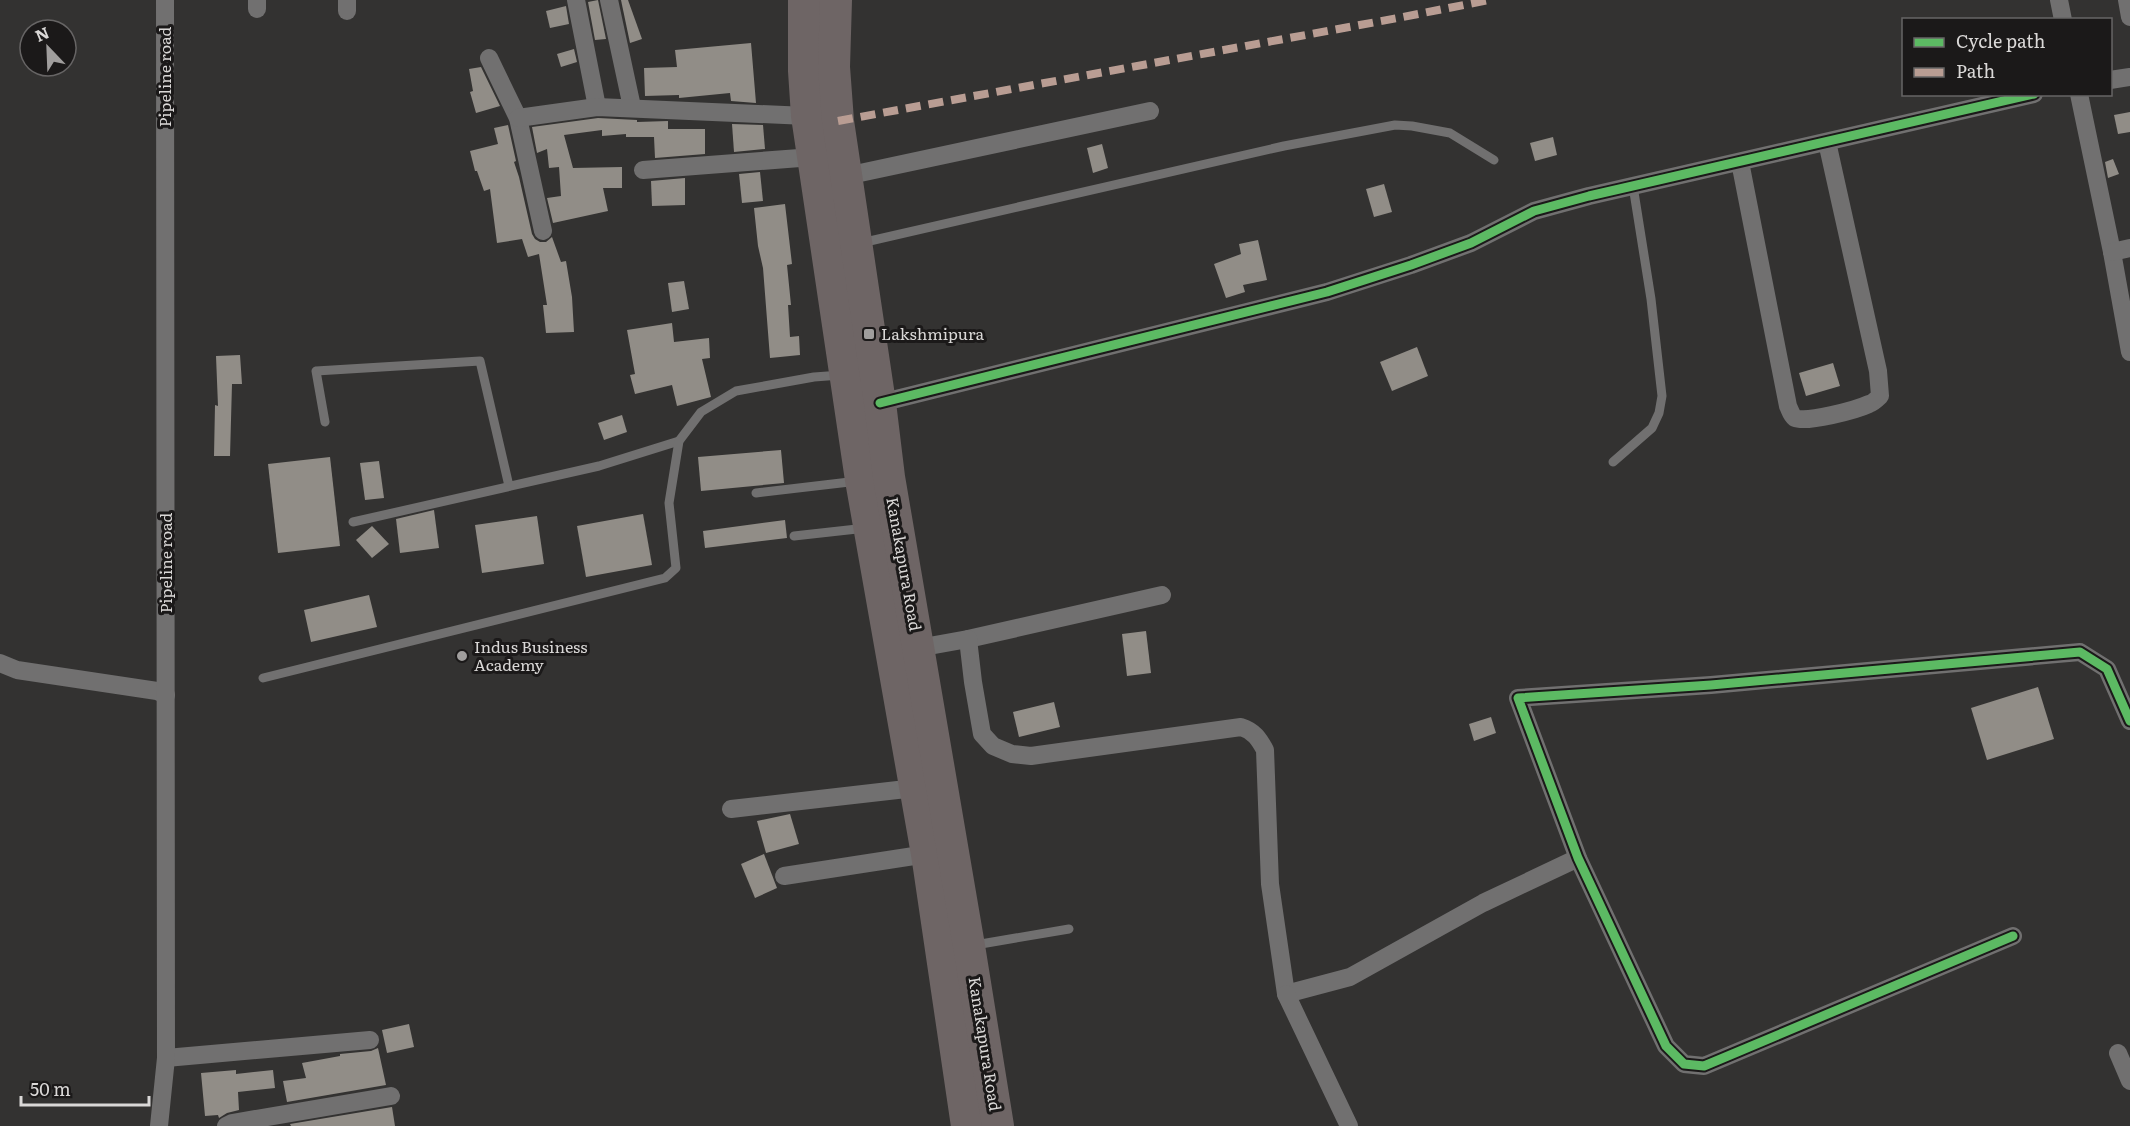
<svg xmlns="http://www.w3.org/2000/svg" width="2130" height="1126" font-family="Literata,serif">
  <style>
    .building { fill: #918d87 }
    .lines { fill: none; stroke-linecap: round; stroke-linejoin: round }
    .lane { stroke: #717070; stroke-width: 9 }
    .street { stroke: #717070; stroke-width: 18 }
    .highway { stroke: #6e6565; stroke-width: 32 }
    .quiet { stroke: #b99d93; stroke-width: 8; stroke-dasharray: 15 8; stroke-linecap: butt }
    .cycleway-casing { stroke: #1b1919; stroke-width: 13 }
    .cycleway { stroke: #5cba63; stroke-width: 9 }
    .poi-dot { fill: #a09e9d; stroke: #1b1919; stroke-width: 2 }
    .labels { text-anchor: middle; stroke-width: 6; stroke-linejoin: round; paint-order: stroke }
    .street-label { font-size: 16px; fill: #dad8d7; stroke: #1b1919 }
    .poi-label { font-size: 16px; fill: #dad8d7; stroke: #1b1919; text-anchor: start }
  </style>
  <rect width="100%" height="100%" fill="#333231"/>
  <!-- building -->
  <g class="building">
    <path d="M 598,0 L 606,39 L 595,40 L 588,2 Z"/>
    <path d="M 621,0 L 628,0 L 642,39 L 630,43 Z"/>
    <path d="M 566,6 L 569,24 L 550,28 L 546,11 Z"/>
    <path d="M 751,43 L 756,103 L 731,101 L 730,93 L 679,98 L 679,95 L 645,96 L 644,68 L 677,67 L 675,50 Z"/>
    <path d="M 574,49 L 577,62 L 561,67 L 557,54 Z"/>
    <path d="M 481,67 L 500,106 L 476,113 L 470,92 L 473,91 L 469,69 Z"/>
    <path d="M 2130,112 L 2130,132 L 2118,134 L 2114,115 Z"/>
    <path d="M 598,118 L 637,120 L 637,122 L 668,121 L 668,129 L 705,129 L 705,154 L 655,158 L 654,137 L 626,137 L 626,134 L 602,136 L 602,130 L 564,135 L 573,168 L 622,167 L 622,188 L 603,188 L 608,211 L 553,223 L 547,198 L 561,196 L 559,167 L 549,168 L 547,149 L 537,153 L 532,127 Z"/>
    <path d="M 732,124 L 763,125 L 765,149 L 734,152 Z"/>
    <path d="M 508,125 L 516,161 L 514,162 L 519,177 L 532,234 L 535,239 L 540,242 L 546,242 L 552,237 L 561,262 L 566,261 L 572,297 L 574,332 L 546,333 L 543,305 L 547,305 L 539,254 L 528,257 L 522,239 L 497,243 L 490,189 L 484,191 L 477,171 L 475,171 L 470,151 L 498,144 L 494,128 Z"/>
    <path d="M 1553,137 L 1557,155 L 1535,161 L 1530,143 Z"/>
    <path d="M 1102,144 L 1108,168 L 1093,173 L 1087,148 Z"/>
    <path d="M 2113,159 L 2119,174 L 2108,178 L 2105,162 Z"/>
    <path d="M 760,172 L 763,201 L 742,203 L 739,174 Z"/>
    <path d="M 685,178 L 685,205 L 652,206 L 651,181 Z"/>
    <path d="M 1384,184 L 1392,212 L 1374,217 L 1366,189 Z"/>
    <path d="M 785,204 L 792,264 L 787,265 L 791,305 L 788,305 L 790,337 L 799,336 L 800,355 L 770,358 L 763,268 L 758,246 L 754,208 Z"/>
    <path d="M 1258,240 L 1267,280 L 1243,285 L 1245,292 L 1226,298 L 1214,264 L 1241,254 L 1239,244 Z"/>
    <path d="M 684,281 L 689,309 L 672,312 L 668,283 Z"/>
    <path d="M 672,323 L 674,342 L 709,338 L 710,358 L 702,359 L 711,397 L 677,406 L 672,385 L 635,394 L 630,375 L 635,374 L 627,330 Z"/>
    <path d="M 1417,347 L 1428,376 L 1392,391 L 1380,362 Z"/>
    <path d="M 240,355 L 242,384 L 232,384 L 230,456 L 214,456 L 215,405 L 218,406 L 216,356 Z"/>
    <path d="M 1833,363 L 1840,386 L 1806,396 L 1799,373 Z"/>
    <path d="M 622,415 L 627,432 L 604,440 L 598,423 Z"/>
    <path d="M 781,450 L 784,483 L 701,491 L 698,457 Z"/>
    <path d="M 330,457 L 340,546 L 278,553 L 268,464 Z"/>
    <path d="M 379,461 L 384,498 L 365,500 L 360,463 Z"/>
    <path d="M 434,510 L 439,548 L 400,553 L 396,519 Z"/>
    <path d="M 643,514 L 652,565 L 586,577 L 577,526 Z"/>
    <path d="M 537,516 L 544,564 L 482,573 L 475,525 Z"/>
    <path d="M 785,520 L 787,538 L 705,548 L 703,531 Z"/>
    <path d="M 372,526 L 389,544 L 372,558 L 356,540 Z"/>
    <path d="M 369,595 L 377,627 L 311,642 L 304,610 Z"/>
    <path d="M 1146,631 L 1151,673 L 1127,676 L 1122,634 Z"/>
    <path d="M 2038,687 L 2054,739 L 1987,760 L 1971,708 Z"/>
    <path d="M 1054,702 L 1060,727 L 1019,737 L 1013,712 Z"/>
    <path d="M 1491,717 L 1496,733 L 1474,741 L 1469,724 Z"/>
    <path d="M 790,814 L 799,844 L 766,853 L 757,821 Z"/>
    <path d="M 764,854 L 777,888 L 755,898 L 741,864 Z"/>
    <path d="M 409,1024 L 414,1047 L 387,1053 L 382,1030 Z"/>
    <path d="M 378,1048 L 386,1085 L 287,1102 L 283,1081 L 306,1078 L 302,1063 L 340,1056 L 340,1054 L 371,1051 Z"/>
    <path d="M 236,1070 L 236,1074 L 273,1070 L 275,1088 L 238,1092 L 239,1110 L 227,1113 L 219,1118 L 218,1115 L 205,1116 L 201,1073 Z"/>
    <path d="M 392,1107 L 395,1126 L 291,1126 L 290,1124 Z"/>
  </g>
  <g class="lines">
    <!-- lane -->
    <g class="lane">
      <path d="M 861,243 L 1284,146 L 1395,125 L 1412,126 L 1450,133 L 1494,160"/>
      <path d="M 325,422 L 316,371 L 480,361 L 509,486"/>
      <path d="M 1613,462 L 1652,428 L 1659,413 L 1662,396 L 1651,299 L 1633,186"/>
      <path d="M 756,493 L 858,481"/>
      <path d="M 353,522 L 599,466 L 679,441"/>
      <path d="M 794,536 L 866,528"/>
      <path d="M 263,678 L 665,578 L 676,568 L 669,503 L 679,441 L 701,412 L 736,391 L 814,377 L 841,375"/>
      <path d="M 975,945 L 1069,929"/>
    </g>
    <!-- street -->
    <g class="street">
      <path d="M 257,0 L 257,9"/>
      <path d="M 347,0 L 347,11"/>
      <path d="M 576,0 L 597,107"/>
      <path d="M 609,0 L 632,107"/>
      <path d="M 2059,0 L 2063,20"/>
      <path d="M 2127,0 L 2130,17"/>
      <path d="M 489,58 L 518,118 L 543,231"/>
      <path d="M 2110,80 L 2130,77"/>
      <path d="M 2079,94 L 2112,252 L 2130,352"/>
      <path d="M 518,118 L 597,107 L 807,116"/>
      <path d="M 1740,162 L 1788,406 C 1790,410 1791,415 1795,418 C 1807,423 1856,410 1869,404 C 1873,403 1877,399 1880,396 L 1878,371 L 1827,142"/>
      <path d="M 643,170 L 813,157"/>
      <path d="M 846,176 L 1150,111"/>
      <path d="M 2112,252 L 2130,248"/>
      <path d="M 880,403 L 1327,292 L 1411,265 L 1471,243 L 1534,211 L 1589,196 L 2034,94"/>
      <path d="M 968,639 L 1162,595"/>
      <path d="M 918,648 L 968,639 L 973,682 L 982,734 L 993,746 L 1012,754 L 1031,756 L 1241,727 C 1254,731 1259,739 1265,750 L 1270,884 L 1286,994 L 1350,977 L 1483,903 L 1578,858"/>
      <path d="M 0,663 L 17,670 L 157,691 L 166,695"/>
      <path d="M 731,809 L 915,788"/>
      <path d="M 784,876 L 927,854"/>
      <path d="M 2013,936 L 1704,1066 L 1684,1064 L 1666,1046 L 1578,858 L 1518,698 L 1711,685 L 2080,652 L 2107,669 L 2130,721"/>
      <path d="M 1286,994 L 1349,1126"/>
      <path d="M 2118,1053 L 2130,1081"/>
      <path d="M 166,1058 L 370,1040"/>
      <path d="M 159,1126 L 166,1058 L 165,0"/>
      <path d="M 226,1126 L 232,1123 L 391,1096"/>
    </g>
    <!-- highway -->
    <g class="highway">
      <path d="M 804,0 L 804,71 L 807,116 L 818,190 L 861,480 L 927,854 L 967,1126"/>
      <path d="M 836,0 L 834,67 L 838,121 L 880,403 L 889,477 L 969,946 L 998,1126"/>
    </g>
    <!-- quiet -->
    <path class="quiet" d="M 838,121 L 1398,18 L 1489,0"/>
    <!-- cycleway casing -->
    <g class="cycleway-casing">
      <g id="cycleway">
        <path d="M 880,403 L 1327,292 L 1411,265 L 1471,243 L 1534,211 L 1589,196 L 2034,94"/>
        <path d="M 2013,936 L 1704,1066 L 1684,1064 L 1666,1046 L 1578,858 L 1518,698 L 1711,685 L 2080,652 L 2107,669 L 2130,721"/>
      </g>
    </g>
    <!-- cycleway -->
    <use href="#cycleway" class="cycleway"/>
  </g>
  <!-- markers -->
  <g class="poi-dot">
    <rect x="863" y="328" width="12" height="12" rx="3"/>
    <circle cx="462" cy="656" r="6"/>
  </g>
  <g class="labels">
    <!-- street labels -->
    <g class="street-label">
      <text transform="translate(165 77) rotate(-90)" y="6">Pipeline road</text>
      <text transform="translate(166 563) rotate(-90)" y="6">Pipeline road</text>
      <text transform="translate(904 564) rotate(80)" y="6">Kanakapura Road</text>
      <text transform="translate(985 1044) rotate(81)" y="6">Kanakapura Road</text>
    </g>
    <!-- poi labels -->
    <g class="poi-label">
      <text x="881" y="340">Lakshmipura</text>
      <text x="474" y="653">Indus Business<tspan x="474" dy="18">Academy</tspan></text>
    </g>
  </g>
  <!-- legend -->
  <rect x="1902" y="18" width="210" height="78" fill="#1b1919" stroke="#676565" stroke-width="1.5"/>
  <rect x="1914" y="38" width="30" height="9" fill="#5cba63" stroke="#676565" stroke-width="1.5"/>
  <text x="1956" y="48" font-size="18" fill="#dad8d7">Cycle path</text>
  <rect x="1914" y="68" width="30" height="9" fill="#b99d93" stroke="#676565" stroke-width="1.5"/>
  <text x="1956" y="78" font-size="18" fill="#dad8d7">Path</text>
  <!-- north arrow -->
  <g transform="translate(48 48) rotate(337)"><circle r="28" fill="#1b1919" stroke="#676565" stroke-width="1.5"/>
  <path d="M0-4.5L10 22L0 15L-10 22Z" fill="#a09e9d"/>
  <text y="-9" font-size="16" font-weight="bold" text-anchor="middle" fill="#dad8d7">N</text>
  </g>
  <!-- scale -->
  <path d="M21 1096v9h128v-9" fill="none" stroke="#dad8d7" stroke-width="3"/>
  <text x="30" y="1096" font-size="18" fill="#dad8d7" stroke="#1b1919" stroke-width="4.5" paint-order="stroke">50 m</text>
</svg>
